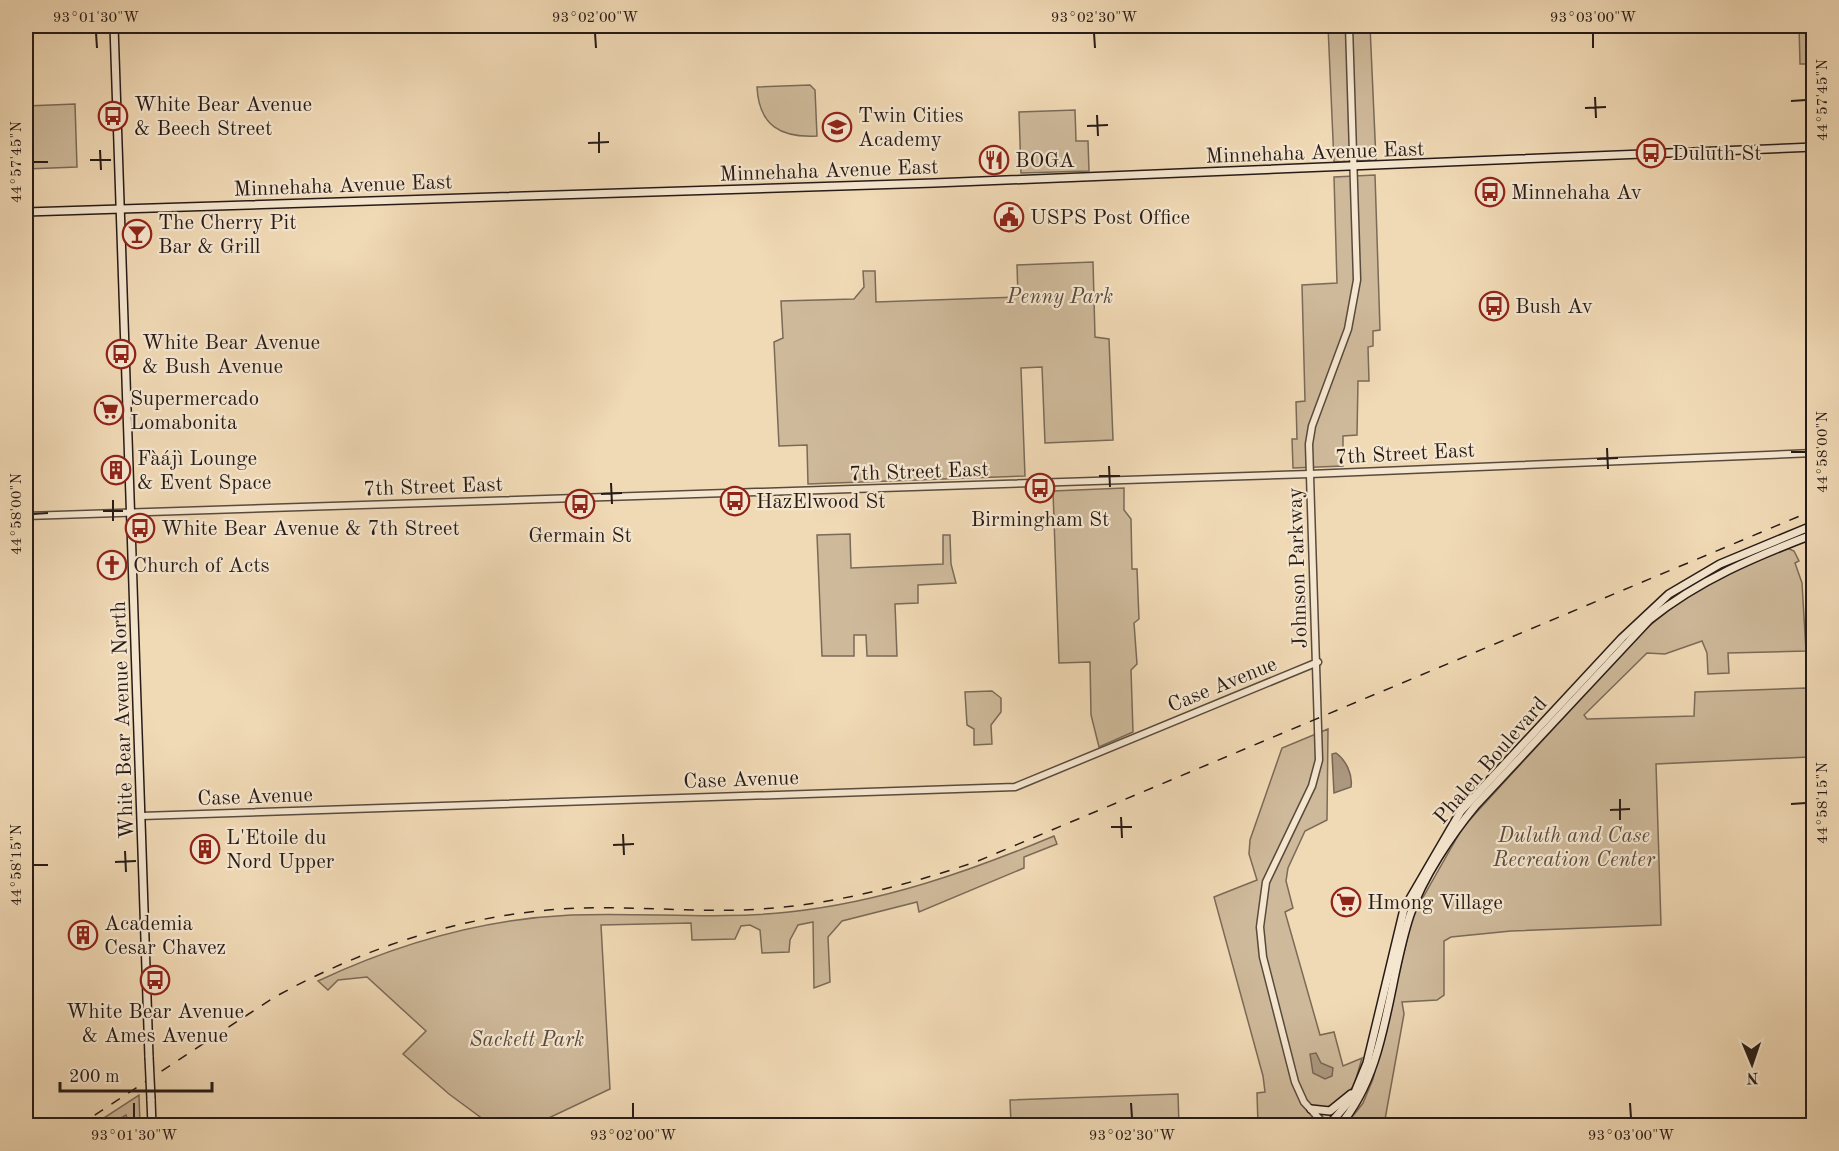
<svg xmlns="http://www.w3.org/2000/svg" width="1839" height="1151" font-family="'Old Standard TT',serif">
  <style>
    .green { fill: #ceb99a; stroke: #7a6a58; stroke-width: 1.5 }
    .water { fill: #ac987f; stroke: #765; stroke-width: 1.5 }
    .lines { fill: none; stroke-linecap: round; stroke-linejoin: round }
    .tertiary-casing { stroke: #594a3e; stroke-width: 9 }
    .secondary-casing { stroke: #271b16; stroke-width: 10 }
    .tertiary { stroke: #f5e6cf; stroke-width: 6 }
    .secondary { stroke: #f5e6cf; stroke-width: 7 }
    .rail { stroke: #271b16; stroke-width: 1.5; stroke-dasharray: 10 10; stroke-linecap: butt }
    .secondary-bridge-casing { stroke: #271b16; stroke-width: 10; stroke-linecap: butt }
    .secondary-bridge { stroke: #f5e6cf; stroke-width: 7 }
    .ticks { fill: none; stroke: #271b16; stroke-width: 2 }
    .labels { text-anchor: middle; stroke-width: 4.5; stroke-linejoin: round; paint-order: stroke }
    .poi-label { font-size: 21px; fill: #271b16; stroke: #f5e6cf; text-anchor: start }
    .street-label { font-size: 21px; fill: #271b16; stroke: #f5e6cf }
    .park-label { font-size: 21px; font-style: italic; fill: #594a3e; stroke: #f5e6cf }
    .neatline { fill: none; stroke: #271b16; stroke-width: 2 }
    .ticks-label { font-size: 15px; text-anchor: middle; fill: #271b16 }
  </style>
  <rect width="100%" height="100%" fill="#f0d9b5"/>
  <filter id="stains"><feTurbulence type="fractalNoise" baseFrequency=".00333" numOctaves="4"/><feColorMatrix values="0 0 0 0 .2 0 0 0 0 .09 0 0 0 0 .02 0 0 0 .5 -.17"/></filter>
  <radialGradient id="worn" r=".72"><stop offset=".6" stop-color="#630" stop-opacity="0"/><stop offset="1" stop-color="#630" stop-opacity=".3"/></radialGradient>
  <!-- green -->
  <g class="green">
    <path d="M 1328,26 L 1370,26 L 1376,160 L 1334,162 Z"/>
    <path d="M 1799,26 L 1813,26 L 1813,64 L 1800,64 Z"/>
    <path d="M 810,85 L 815,90 L 817,136 C 781,138 759,126 757,87 Z"/>
    <path d="M 75,104 L 77,167 L 26,169 L 26,106 Z"/>
    <path d="M 1075,110 L 1076,141 L 1088,141 L 1089,171 L 1021,173 L 1019,112 Z"/>
    <path d="M 1375,175 L 1380,330 L 1373,331 L 1373,346 L 1368,347 L 1369,381 L 1358,381 L 1357,435 L 1343,436 L 1343,466 L 1293,468 L 1292,439 L 1297,439 L 1296,402 L 1305,401 L 1302,285 L 1337,283 L 1334,177 Z"/>
    <path d="M 1093,262 L 1095,337 L 1109,339 L 1113,440 L 1045,443 L 1042,367 L 1021,368 L 1025,476 L 808,484 L 807,445 L 779,446 L 774,342 L 783,338 L 781,301 L 854,299 L 864,287 L 863,271 L 875,271 L 876,302 L 1018,297 L 1017,265 Z"/>
    <path d="M 1124,488 L 1124,510 L 1131,519 L 1132,569 L 1137,569 L 1139,619 L 1134,623 L 1137,664 L 1131,670 L 1133,732 L 1099,747 L 1091,715 L 1090,662 L 1059,663 L 1053,491 Z"/>
    <path d="M 850,534 L 851,568 L 943,564 L 943,535 L 950,535 L 951,564 L 956,583 L 918,585 L 918,603 L 895,604 L 897,656 L 867,656 L 866,635 L 854,635 L 854,656 L 822,656 L 817,535 Z"/>
    <path d="M 1787,548 L 1794,551 L 1799,561 L 1795,563 L 1802,583 L 1806,651 L 1728,653 L 1729,673 L 1708,674 L 1707,653 L 1702,641 L 1665,654 L 1647,653 L 1584,715 L 1587,719 L 1694,716 L 1695,692 L 1806,688 L 1809,757 L 1656,764 L 1661,925 L 1511,931 L 1451,937 L 1444,941 L 1444,995 L 1437,1000 L 1402,1002 L 1404,1014 L 1384,1125 L 1345,1126 L 1363,1103 L 1373,1079 L 1413,915 L 1463,827 L 1639,635 C 1686,592 1728,572 1787,548 Z"/>
    <path d="M 992,691 L 1001,698 L 1001,712 L 991,725 L 992,744 L 974,745 L 974,729 L 967,725 L 965,692 Z"/>
    <path d="M 1328,729 L 1327,820 L 1305,831 L 1288,868 L 1286,881 L 1293,908 L 1285,912 L 1320,1035 L 1334,1032 L 1343,1066 L 1362,1058 L 1354,1086 L 1311,1125 L 1258,1125 L 1257,1093 L 1265,1092 L 1263,1076 L 1214,897 L 1257,880 L 1249,854 L 1250,840 L 1282,748 Z"/>
    <path d="M 1054,836 L 1057,844 L 1024,857 L 1024,868 L 919,912 L 917,902 L 842,921 L 828,937 L 830,982 L 814,988 L 813,922 L 798,925 L 790,940 L 789,952 L 762,953 L 760,930 L 750,925 L 741,926 L 735,939 L 692,940 L 691,923 L 601,925 L 610,1089 L 534,1125 L 491,1125 L 449,1094 L 403,1054 L 426,1031 L 367,977 L 338,980 L 328,990 L 318,981 C 397,944 484,919 571,915 C 644,912 717,920 789,912 C 882,902 968,872 1054,836 Z"/>
    <path d="M 1178,1094 L 1179,1125 L 1011,1125 L 1010,1100 Z"/>
    <path d="M 139,1095 L 140,1125 L 129,1125 L 126,1115 L 110,1125 L 93,1125 Z"/>
  </g>
  <!-- water -->
  <g class="water">
    <path d="M 1336,753 C 1346,760 1353,775 1351,787 L 1334,793 L 1332,754 Z"/>
    <path d="M 1316,1053 L 1321,1063 L 1333,1068 L 1332,1076 L 1325,1079 L 1313,1073 L 1310,1054 Z"/>
  </g>
  <g class="lines">
    <!-- tertiary casing -->
    <g class="tertiary-casing">
      <g id="tertiary">
        <path d="M 26,516 L 1310,474 L 1814,453"/>
        <path d="M 141,816 L 1015,787 L 1318,662"/>
        <path d="M 1326,1126 L 1304,1102 L 1295,1082 L 1263,957 L 1260,927 L 1266,882 L 1312,786 L 1319,760 L 1309,444 L 1312,426 L 1348,329 L 1357,280 L 1349,26"/>
      </g>
    </g>
    <!-- secondary casing -->
    <g class="secondary-casing">
      <g id="secondary">
        <path d="M 114,26 L 149,1057"/>
        <path d="M 26,212 L 934,183 L 1814,147"/>
        <path d="M 151,1099 L 152,1126"/>
        <path d="M 1311,1109 L 1330,1111 L 1351,1094"/>
        <path d="M 1328,1126 L 1353,1097 L 1367,1063 L 1404,909 L 1461,811 L 1622,638 L 1669,594 L 1720,564 L 1814,525"/>
        <path d="M 1339,1126 C 1388,1070 1387,983 1410,915 C 1422,878 1452,834 1476,805 L 1649,620 C 1699,580 1754,557 1814,534"/>
      </g>
    </g>
    <!-- tertiary -->
    <use href="#tertiary" class="tertiary"/>
    <!-- secondary -->
    <use href="#secondary" class="secondary"/>
    <!-- rail -->
    <path class="rail" d="M 78,1126 L 273,998 C 358,951 450,919 548,910 C 613,904 678,912 743,910 C 824,907 902,887 978,861 L 1814,510"/>
    <!-- secondary-bridge casing -->
    <g class="secondary-bridge-casing">
      <path id="secondary-bridge" d="M 149,1057 L 151,1099"/>
    </g>
    <!-- secondary-bridge -->
    <use href="#secondary-bridge" class="secondary-bridge"/>
  </g>
  <!-- ticks -->
  <path class="ticks" d="M 96,33 L 97,48M 595,33 L 596,48M 1094,33 L 1095,48M 1593,33 L 1593,48M 1595,97 L 1596,118M 1791,101 L 1806,100M 1585,108 L 1606,107M 1097,115 L 1098,136M 1087,126 L 1108,125M 599,132 L 599,153M 588,143 L 609,142M 100,150 L 101,170M 90,160 L 111,160M 33,162 L 48,162M 1607,448 L 1608,469M 1791,452 L 1806,452M 1597,459 L 1618,458M 1109,466 L 1110,487M 1099,476 L 1120,476M 611,483 L 612,504M 601,494 L 622,493M 113,500 L 113,521M 103,511 L 123,511M 33,514 L 48,513M 1620,799 L 1620,820M 1791,804 L 1806,803M 1610,810 L 1630,809M 1121,817 L 1122,838M 1111,827 L 1132,827M 623,834 L 624,855M 613,845 L 634,844M 125,851 L 126,872M 115,862 L 136,861M 33,865 L 48,865M 134,1103 L 134,1118M 633,1103 L 633,1118M 1131,1103 L 1132,1118M 1630,1103 L 1631,1118"/>
  <!-- icons -->
  <defs>
    <g id="bus-ring" transform="scale(1.5)"><circle r="9.5" fill="#f5e6cf" stroke="#8f2418" stroke-width="1.5"/><path d="M-5-6H5V4H4V6H2V4H-2V6H-4V4H-5ZM-3.5-4V0h7V-4ZM-3.5 1.2v1.5H-2V1.2ZM2 1.2v1.5H3.5V1.2Z" fill="#8f2418"/></g>
    <g id="school-ring" transform="scale(1.5)"><circle r="9.5" fill="#f5e6cf" stroke="#8f2418" stroke-width="1.5"/><path d="M0-5L7-2L0 1L-7-2ZM-4 1L0 2.5L4 1V4Q0 6-4 4Z" fill="#8f2418"/></g>
    <g id="restaurant-ring" transform="scale(1.5)"><circle r="9.5" fill="#f5e6cf" stroke="#8f2418" stroke-width="1.5"/><path d="M-5-6h1v4h1v-4h1v4h1v-4h1v5L-1.5 .5V6h-2V.5L-5-1ZM5-6V6H3V1.5H1.5Q1.5-4 5-6Z" fill="#8f2418"/></g>
    <g id="civic-ring" transform="scale(1.5)"><circle r="9.5" fill="#f5e6cf" stroke="#8f2418" stroke-width="1.5"/><path d="M-.6-6.5H3V-4.5H.6V-3L4-1V1h2V6H-6V1h2V-1L-.6-3ZM-1.2 2.5V6h2.4V2.5Z" fill="#8f2418"/></g>
    <g id="bar-ring" transform="scale(1.5)"><circle r="9.5" fill="#f5e6cf" stroke="#8f2418" stroke-width="1.5"/><path d="M-6-5H6L.8 .8V4.5H3.5V6h-7V4.5H-.8V.8Z" fill="#8f2418"/></g>
    <g id="supermarket-ring" transform="scale(1.5)"><circle r="9.5" fill="#f5e6cf" stroke="#8f2418" stroke-width="1.5"/><path d="M-6-5.5h2.5l.6 2H6L4.5 2H-2.5L-4.4-4H-6ZM-1.5 3.2a1.3 1.3 0 1 0 .1 0ZM3 3.2a1.3 1.3 0 1 0 .1 0Z" fill="#8f2418"/></g>
    <g id="building-ring" transform="scale(1.5)"><circle r="9.5" fill="#f5e6cf" stroke="#8f2418" stroke-width="1.5"/><path d="M-4-6H4V6H1V3H-1V6H-4ZM-2.5-4.3h1.7v1.8h-1.7ZM.8-4.3h1.7v1.8H.8ZM-2.5-1h1.7V.8h-1.7ZM.8-1h1.7V.8H.8Z" fill="#8f2418"/></g>
    <g id="church-ring" transform="scale(1.5)"><circle r="9.5" fill="#f5e6cf" stroke="#8f2418" stroke-width="1.5"/><path d="M-1.2-6h2.4v3.5h3.3v2.4h-3.3V6h-2.4V-.1h-3.3v-2.4h3.3Z" fill="#8f2418"/></g>
  </defs>
  <g fill-rule="evenodd">
    <use href="#bus-ring" x="113" y="116"/>
    <use href="#school-ring" x="837" y="127"/>
    <use href="#bus-ring" x="1651" y="153"/>
    <use href="#restaurant-ring" x="994" y="160"/>
    <use href="#bus-ring" x="1490" y="192"/>
    <use href="#civic-ring" x="1009" y="217"/>
    <use href="#bar-ring" x="137" y="234"/>
    <use href="#bus-ring" x="1494" y="306"/>
    <use href="#bus-ring" x="121" y="354"/>
    <use href="#supermarket-ring" x="109" y="410"/>
    <use href="#building-ring" x="116" y="470"/>
    <use href="#bus-ring" x="1040" y="488"/>
    <use href="#bus-ring" x="735" y="501"/>
    <use href="#bus-ring" x="580" y="504"/>
    <use href="#bus-ring" x="140" y="528"/>
    <use href="#church-ring" x="112" y="565"/>
    <use href="#building-ring" x="205" y="849"/>
    <use href="#supermarket-ring" x="1346" y="902"/>
    <use href="#building-ring" x="83" y="935"/>
    <use href="#bus-ring" x="155" y="980"/>
  </g>
  <g class="labels">
    <!-- poi labels -->
    <g class="poi-label">
      <text x="134" y="111">White Bear Avenue<tspan x="134" dy="24">&amp; Beech Street</tspan></text>
      <text x="858" y="122">Twin Cities<tspan x="858" dy="24">Academy</tspan></text>
      <text x="1672" y="160">Duluth St</text>
      <text x="1015" y="167">BOGA</text>
      <text x="1511" y="199">Minnehaha Av</text>
      <text x="1030" y="224">USPS Post Office</text>
      <text x="158" y="229">The Cherry Pit<tspan x="158" dy="24">Bar &amp; Grill</tspan></text>
      <text x="1515" y="313">Bush Av</text>
      <text x="142" y="349">White Bear Avenue<tspan x="142" dy="24">&amp; Bush Avenue</tspan></text>
      <text x="130" y="405">Supermercado<tspan x="130" dy="24">Lomabonita</tspan></text>
      <text x="137" y="465">Fàájì Lounge<tspan x="137" dy="24">&amp; Event Space</tspan></text>
      <text x="756" y="508">HazElwood St</text>
      <text x="1040" y="526" text-anchor="middle">Birmingham St</text>
      <text x="161" y="535">White Bear Avenue &amp; 7th Street</text>
      <text x="580" y="542" text-anchor="middle">Germain St</text>
      <text x="133" y="572">Church of Acts</text>
      <text x="226" y="844">L'Etoile du<tspan x="226" dy="24">Nord Upper</tspan></text>
      <text x="1367" y="909">Hmong Village</text>
      <text x="104" y="930">Academia<tspan x="104" dy="24">Cesar Chavez</tspan></text>
      <text x="155" y="1018" text-anchor="middle">White Bear Avenue<tspan x="155" dy="24">&amp; Ames Avenue</tspan></text>
    </g>
    <!-- street labels -->
    <g class="street-label">
      <text transform="translate(1315 152) rotate(-2)" y="7">Minnehaha Avenue East</text>
      <text transform="translate(829 170) rotate(-2)" y="7">Minnehaha Avenue East</text>
      <text transform="translate(343 185) rotate(-2)" y="7">Minnehaha Avenue East</text>
      <text transform="translate(1405 453) rotate(-3)" y="7">7th Street East</text>
      <text transform="translate(919 471) rotate(-2)" y="7">7th Street East</text>
      <text transform="translate(433 486) rotate(-2)" y="7">7th Street East</text>
      <text transform="translate(1297 568) rotate(-92)" y="7">Johnson Parkway</text>
      <text transform="translate(1222 684) rotate(-22)" y="7">Case Avenue</text>
      <text transform="translate(122 720) rotate(-92)" y="7">White Bear Avenue North</text>
      <text transform="translate(1490 760) rotate(-49)" y="7">Phalen Boulevard</text>
      <text transform="translate(741 779) rotate(-2)" y="7">Case Avenue</text>
      <text transform="translate(255 796) rotate(-2)" y="7">Case Avenue</text>
    </g>
    <!-- park labels -->
    <g class="park-label">
      <text x="1060" y="303">Penny Park</text>
      <text x="1574" y="842">Duluth and Case<tspan x="1574" dy="24">Recreation Center</tspan></text>
      <text x="527" y="1046">Sackett Park</text>
    </g>
  </g>
  <!-- margin -->
  <rect width="1839" height="1151" fill="none" stroke="#f0d9b5" stroke-width="66"/>
  <!-- north arrow -->
  <g transform="translate(1752 1064) rotate(178)" stroke="#f5e6cf" stroke-width="4.5" paint-order="stroke">
  <path d="M0-4.5L10 22L0 15L-10 22Z" fill="#271b16"/>
  <text y="-9" font-size="16" font-weight="bold" text-anchor="middle" fill="#271b16">N</text>
  </g>
  <!-- scale -->
  <path d="M60 1082v9h152v-9" fill="none" stroke="#271b16" stroke-width="3"/>
  <text x="69" y="1082" font-size="18" fill="#271b16" stroke="#f5e6cf" stroke-width="4.5" paint-order="stroke">200 m</text>
  <rect x="33" y="33" width="1773" height="1085" class="neatline"/>
  <g class="ticks-label">
    <text x="96" y="22">93°01'30"W</text>
    <text x="595" y="22">93°02'00"W</text>
    <text x="1094" y="22">93°02'30"W</text>
    <text x="1593" y="22">93°03'00"W</text>
    <text transform="translate(1822 100) rotate(-90)" y="5">44°57'45"N</text>
    <text transform="translate(16 162) rotate(-90)" y="5">44°57'45"N</text>
    <text transform="translate(1822 452) rotate(-90)" y="5">44°58'00"N</text>
    <text transform="translate(16 514) rotate(-90)" y="5">44°58'00"N</text>
    <text transform="translate(1822 803) rotate(-90)" y="5">44°58'15"N</text>
    <text transform="translate(16 865) rotate(-90)" y="5">44°58'15"N</text>
    <text x="134" y="1140">93°01'30"W</text>
    <text x="633" y="1140">93°02'00"W</text>
    <text x="1132" y="1140">93°02'30"W</text>
    <text x="1631" y="1140">93°03'00"W</text>
  </g>
  <rect width="100%" height="100%" filter="url(#stains)"/>
  <rect width="100%" height="100%" fill="url(#worn)"/>
</svg>
